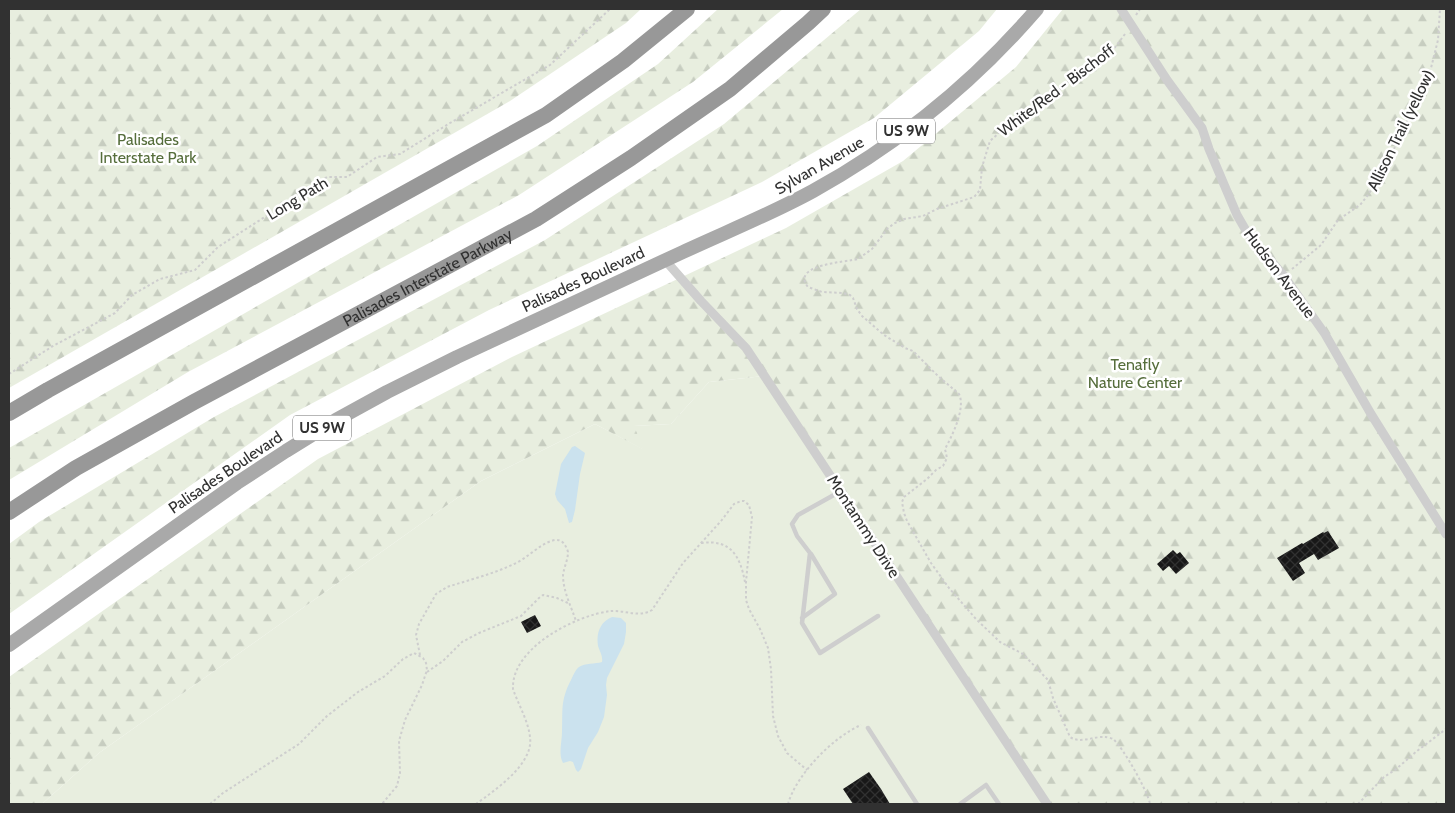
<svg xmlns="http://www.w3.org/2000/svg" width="1455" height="813" font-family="Cabin,sans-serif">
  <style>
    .green { fill: #e8eedf }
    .forest { fill: url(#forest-firs) }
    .water { fill: #cbe2ee }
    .building { fill: url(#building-cross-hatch) }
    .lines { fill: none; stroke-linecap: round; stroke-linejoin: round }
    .path { stroke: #cecece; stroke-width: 2; stroke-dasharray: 2.5 2.5; stroke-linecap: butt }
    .service { stroke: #cecece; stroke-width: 4.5 }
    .minor { stroke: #cecece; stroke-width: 9 }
    .primary { stroke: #a9a9a9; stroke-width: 14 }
    .motorway { stroke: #989898; stroke-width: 16 }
    .labels { text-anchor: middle; stroke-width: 5; stroke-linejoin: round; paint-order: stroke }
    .shield { fill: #fff; stroke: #6f6f6f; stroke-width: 1 }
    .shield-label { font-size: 15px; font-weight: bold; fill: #313131 }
    .street-label { font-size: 16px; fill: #313131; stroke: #fff }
    .park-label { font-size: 16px; fill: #566e3c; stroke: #fff }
  </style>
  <defs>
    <pattern id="forest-firs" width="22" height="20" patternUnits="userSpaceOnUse" patternTransform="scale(1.25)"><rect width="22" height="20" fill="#e8eedf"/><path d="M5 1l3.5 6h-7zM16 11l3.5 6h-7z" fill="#c7cdc0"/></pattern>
    <pattern id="building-cross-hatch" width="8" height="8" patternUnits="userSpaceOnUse" patternTransform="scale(1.25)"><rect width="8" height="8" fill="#181818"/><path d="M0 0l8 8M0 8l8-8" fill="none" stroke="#313131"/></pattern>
  </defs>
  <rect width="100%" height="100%" fill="#fff"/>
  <!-- green -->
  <path class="green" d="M 764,376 L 1047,804 L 42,804 L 99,753 L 481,481 L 595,424 L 643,449 L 633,426 L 671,424 L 709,382 Z"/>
  <!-- forest -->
  <g class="forest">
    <path d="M 9,9 L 641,9 L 626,23 L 510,101 L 9,388 Z"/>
    <path d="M 718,9 L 783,9 L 693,82 L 519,195 L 188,372 L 9,480 L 9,448 L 537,146 L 658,64 Z"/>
    <path d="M 861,9 L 997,9 L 979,31 L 874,118 L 762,182 L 489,310 L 290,415 L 9,614 L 9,544 L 39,522 L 214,417 L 545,240 L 724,124 Z"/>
    <path d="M 1063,9 L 1446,9 L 1446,804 L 1047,804 L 764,376 L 709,382 L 671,424 L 634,426 L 644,450 L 595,424 L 481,481 L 99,753 L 42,804 L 9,804 L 9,677 L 318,459 L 512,357 L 786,228 L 903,161 L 1016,67 Z"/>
  </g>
  <!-- water -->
  <g class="water">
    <path d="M 575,446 L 585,453 L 580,474 L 575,510 L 572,522 L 569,523 L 565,509 L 557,500 L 555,494 L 561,464 L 572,447 Z"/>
    <path d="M 612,617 L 621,618 L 626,623 L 626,632 L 624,644 L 607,678 L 606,685 L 607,695 L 604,717 L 598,732 L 588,748 L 581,769 L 578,772 L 576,770 L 573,762 L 570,761 L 563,763 C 558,754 562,742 562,732 C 563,710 560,701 571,680 C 573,676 575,670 579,667 C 585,663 595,664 602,662 C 603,656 600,652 598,646 C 596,633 600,622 612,617 Z"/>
  </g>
  <!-- building -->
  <g class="building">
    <path d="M 1328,531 L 1339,548 L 1318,560 L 1314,554 L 1299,563 L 1305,573 L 1293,581 L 1277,558 L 1302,543 L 1303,544 L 1323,532 L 1324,533 Z"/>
    <path d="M 1173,550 L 1177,554 L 1180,552 L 1189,563 L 1176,574 L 1169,566 L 1163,571 L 1157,564 Z"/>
    <path d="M 535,615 L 541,626 L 527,633 L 521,622 Z"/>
    <path d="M 869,772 L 881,789 L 890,804 L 853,804 L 843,789 Z"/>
  </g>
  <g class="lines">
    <!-- path -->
    <g class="path">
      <path d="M 1136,15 L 1140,9"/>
      <path d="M 1125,34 L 1110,54 L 1082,70 L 1060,89 L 1001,131 L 990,141 L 982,167 L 980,190 L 974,197 L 937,209 L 923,216 L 904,219 L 895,223 L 888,228 L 872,249 L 858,259 C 845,262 790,265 808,287 L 822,292 L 843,293 L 850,295 L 853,298 L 857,309 L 862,316 L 884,335 L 905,348 L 913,351 L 938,376 L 959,394 C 966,408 952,436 945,449 L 947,458 L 943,466 L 936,470 L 927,479 L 904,497 L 902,502 L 904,513 L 907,521 L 931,563 L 949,588 L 976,619 L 1000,642 L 1023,654 L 1048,680 L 1053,698 L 1070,737 C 1080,744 1094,736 1105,737 C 1107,737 1111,738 1113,739 C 1123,747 1148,792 1150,804"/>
      <path d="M 1292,269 L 1321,245 L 1338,220 L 1360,205 L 1368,195 L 1380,176 L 1400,137 L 1431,68 L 1438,40 L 1440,9"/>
      <path d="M 9,374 L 53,346 L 115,313 L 132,295 L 160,279 L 195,270 L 218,247 L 327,177 L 347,177 L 377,157 L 400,154 L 450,123 L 550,65 L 610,9"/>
      <path d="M 701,543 C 731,539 740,556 745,582"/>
      <path d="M 420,655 L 416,635 L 419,624 L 436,594 L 447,587 C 469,580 493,574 514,564 C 528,558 540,543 555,540 C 562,539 566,545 568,552 C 568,560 564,567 563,575 C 563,591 571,606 576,621"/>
      <path d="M 427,672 L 443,661 L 462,642 L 479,633 L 521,616 L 539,598 L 543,595 L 557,598 L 570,604"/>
      <path d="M 210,804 L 223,793 L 299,744 L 327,716 L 358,692 L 385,676 L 403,659 L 414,653 L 423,658 L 426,663 L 427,670 L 422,685 L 405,720 L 399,741 L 400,773 L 397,786 L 382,804"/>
      <path d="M 476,804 C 495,790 534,764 530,737 C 528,720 518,704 513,689 C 511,648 576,615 611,611 C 625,610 639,618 652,610 L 683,563 L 721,521 L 734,504 L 741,501 L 744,501 L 749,505 L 752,517 L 746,582 L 746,600 L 749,609 L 760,629 L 768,648 L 771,669 L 773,716 L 778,736 L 787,753 L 807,770"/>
      <path d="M 788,804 C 796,775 833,737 861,725"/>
      <path d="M 1358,804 L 1384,777 L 1395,770 L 1417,751 L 1446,729"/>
    </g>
    <!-- service -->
    <g class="service">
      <path d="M 841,491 L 798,515 L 792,524 L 797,536 L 810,553 L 802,623 L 820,653 L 878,616"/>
      <path d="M 802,618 L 835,594 L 811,554"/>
      <path d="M 868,728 L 917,804"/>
      <path d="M 960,804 L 986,785 L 999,804"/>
    </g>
    <!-- minor -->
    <g class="minor">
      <path d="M 1121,9 L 1167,80 L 1202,128 L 1209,149 L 1237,215 L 1248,234 L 1284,276 L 1325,334 L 1371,414 L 1446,534"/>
      <path d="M 665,260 L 701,301 L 746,348 L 1047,804"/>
    </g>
    <!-- primary -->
    <path class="primary" d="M 9,645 L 237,483 L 286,451 L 336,420 L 387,392 L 457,357 C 532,322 608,287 683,252 C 726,232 771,214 813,191 C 898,144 974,82 1037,9"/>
    <!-- motorway -->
    <g class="motorway">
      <path d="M 9,413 L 48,390 L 546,115 L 623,61 L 687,9"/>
      <path id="s1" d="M 9,512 L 76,468 L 194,402 L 536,219 L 631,158 L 730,89 L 808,23 L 823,9"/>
    </g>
  </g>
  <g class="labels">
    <!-- shield labels -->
    <g class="shield">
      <rect x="877" y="118.5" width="58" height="25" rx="4"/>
      <rect x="293" y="415.5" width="58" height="25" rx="4"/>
    </g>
    <g class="shield-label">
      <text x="906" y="136">US 9W</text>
      <text x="322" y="433">US 9W</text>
    </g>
    <!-- street labels -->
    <g class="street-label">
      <text transform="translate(1056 90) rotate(-37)" y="6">White/Red - Bischoff</text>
      <text transform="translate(1400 130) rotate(-64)" y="6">Allison Trail (yellow)</text>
      <text transform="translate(819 165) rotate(-30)" y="6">Sylvan Avenue</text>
      <text transform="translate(297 198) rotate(-31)" y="6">Long Path</text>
      <text transform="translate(1280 273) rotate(53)" y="6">Hudson Avenue</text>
      <text dy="6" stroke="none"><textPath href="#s1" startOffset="480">Palisades Interstate Parkway</textPath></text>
      <text transform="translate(583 279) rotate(-25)" y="6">Palisades Boulevard</text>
      <text transform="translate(225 472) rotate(-34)" y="6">Palisades Boulevard</text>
      <text transform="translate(864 526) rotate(57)" y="6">Montammy Drive</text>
    </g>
    <!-- park labels -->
    <g class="park-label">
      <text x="148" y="145">Palisades<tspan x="148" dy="18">Interstate Park</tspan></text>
      <text x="1135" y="370">Tenafly<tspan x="1135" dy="18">Nature Center</tspan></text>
    </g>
  </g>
  <!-- border -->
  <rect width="1455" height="813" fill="none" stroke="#313131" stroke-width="20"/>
</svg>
